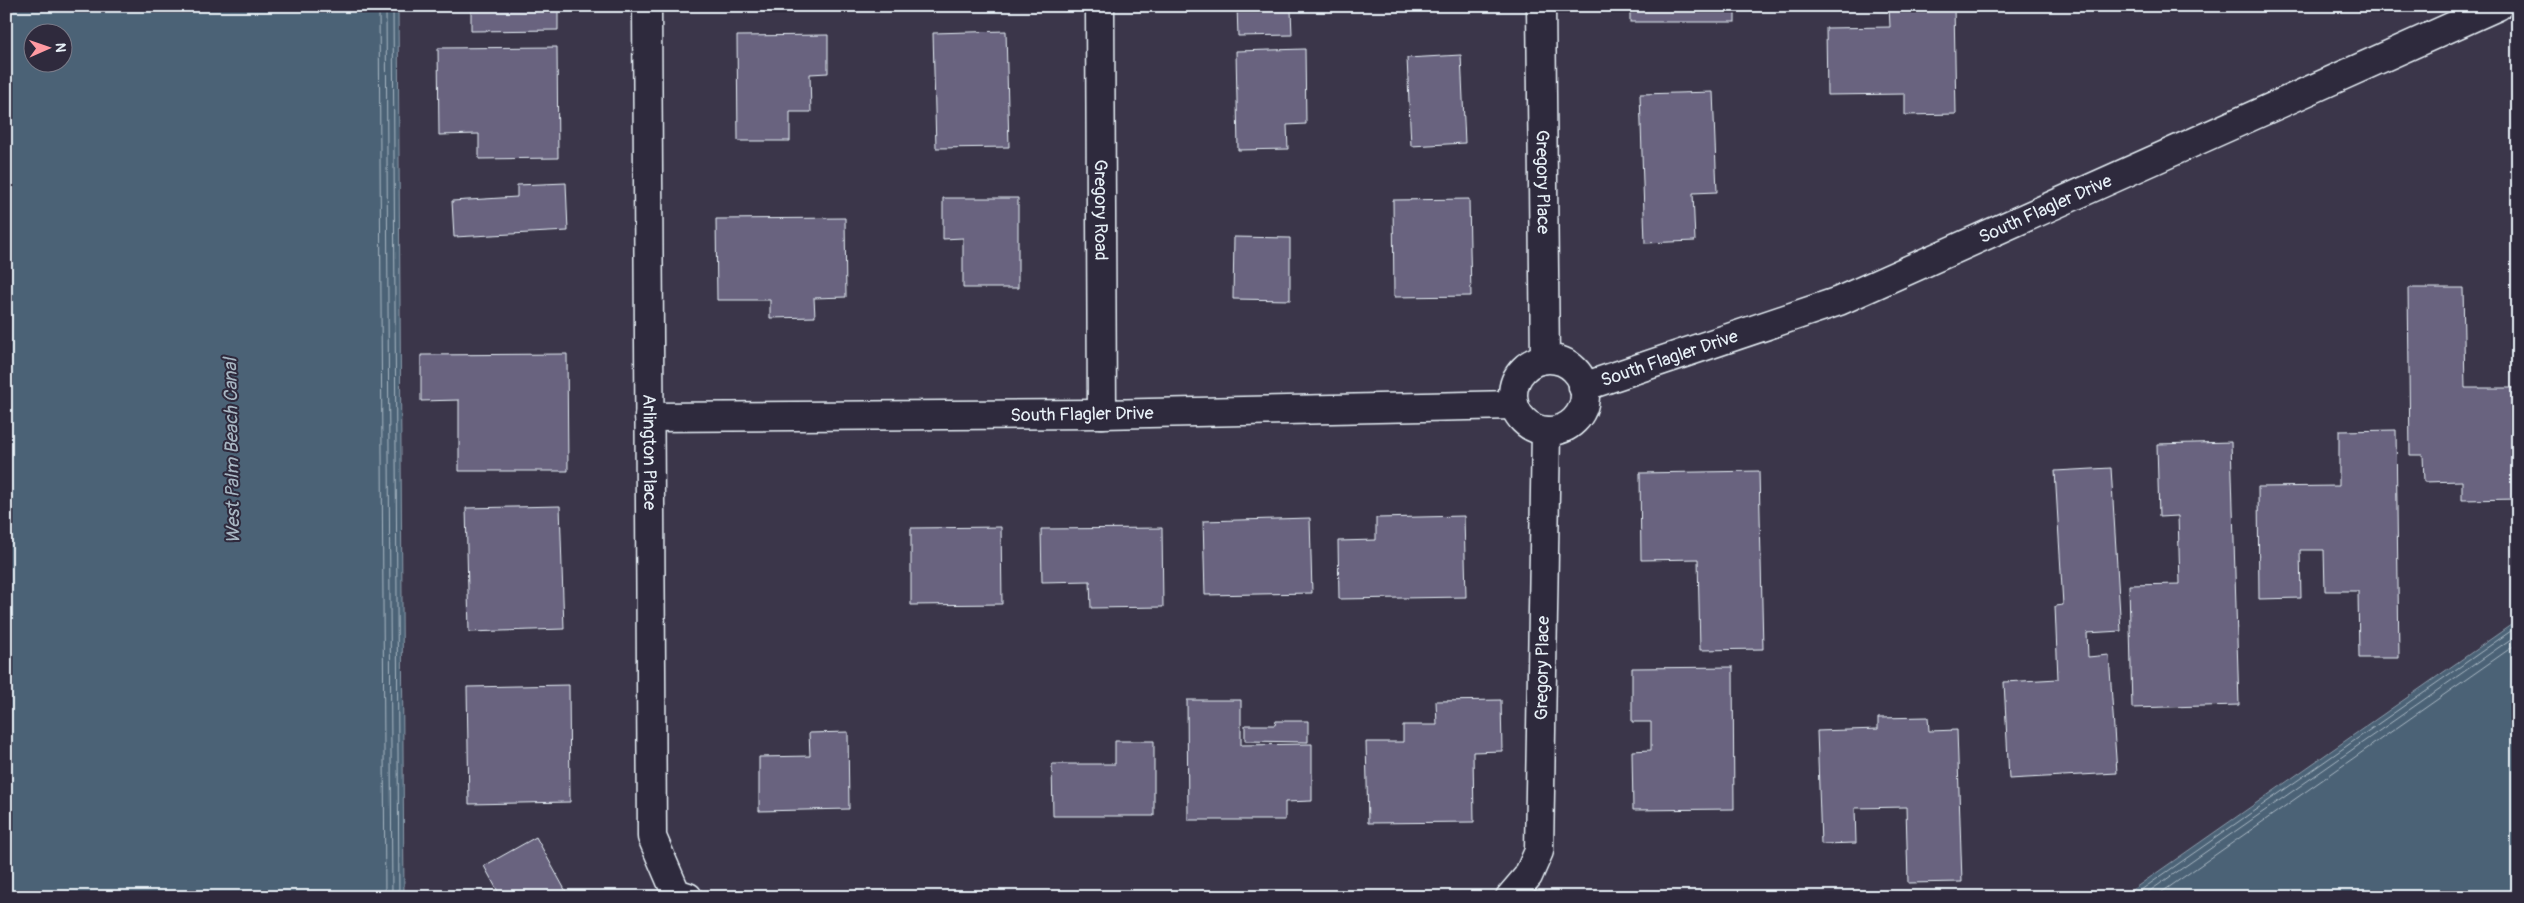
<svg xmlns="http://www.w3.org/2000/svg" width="2524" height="903" font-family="Pangolin,sans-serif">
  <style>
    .water { fill: #4b6276; stroke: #8a9baa; fill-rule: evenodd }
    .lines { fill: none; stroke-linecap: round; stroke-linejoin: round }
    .shore { stroke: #a9b8c4; stroke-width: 1 }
    .building { fill: #69647f; stroke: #e8f1f8 }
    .street-casing { stroke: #e8f1f8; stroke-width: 31 }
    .secondary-casing { stroke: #e8f1f8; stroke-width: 31 }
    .street { stroke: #2f2a3d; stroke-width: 28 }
    .secondary { stroke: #2f2a3d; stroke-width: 28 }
    .labels { text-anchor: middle; stroke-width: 4; stroke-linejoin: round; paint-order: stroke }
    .street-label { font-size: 18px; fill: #e8f1f8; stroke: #2f2a3d }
    .water-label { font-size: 19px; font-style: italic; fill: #a9b8c4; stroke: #2f2a3d }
  </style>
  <rect width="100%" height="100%" fill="#3b364a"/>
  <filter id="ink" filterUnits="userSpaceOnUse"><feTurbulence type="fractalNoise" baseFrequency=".02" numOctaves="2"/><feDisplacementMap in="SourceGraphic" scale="10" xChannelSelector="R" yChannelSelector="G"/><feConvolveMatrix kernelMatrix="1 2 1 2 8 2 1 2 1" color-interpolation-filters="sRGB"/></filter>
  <g filter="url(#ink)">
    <!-- water -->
    <g class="water">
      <path d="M 6,6 L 398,6 L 404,897 L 6,897 ZM 32,32 L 62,32 L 62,62 L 32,62 Z"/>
      <path d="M 2518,620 L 2518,897 L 2122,897 Z"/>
    </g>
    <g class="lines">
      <!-- shore -->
      <g class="shore">
        <path d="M 379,6 L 385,897"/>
        <path d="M 386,6 L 392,897"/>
        <path d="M 393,6 L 399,897"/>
        <path d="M 2131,897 L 2518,626"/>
        <path d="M 2141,897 L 2518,634"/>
        <path d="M 2155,897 L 2518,643"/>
      </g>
    </g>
    <!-- building -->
    <g class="building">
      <path d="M 471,6 L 558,6 L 558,30 L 471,31 Z"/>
      <path d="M 1237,6 L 1319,6 L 1319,10 L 1291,10 L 1292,35 L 1238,36 Z"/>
      <rect x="1388" y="6" width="76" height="3"/>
      <rect x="1630" y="6" width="105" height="16"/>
      <path d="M 1889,6 L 1954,6 L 1956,114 L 1905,115 L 1905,94 L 1827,95 L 1826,28 L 1890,27 Z"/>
      <path d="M 1006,31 L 1009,147 L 936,148 L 933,33 Z"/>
      <path d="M 828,35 L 828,73 L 810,74 L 811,112 L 790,112 L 790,141 L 738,141 L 737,36 Z"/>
      <path d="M 557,47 L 558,158 L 479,159 L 479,134 L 439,135 L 438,48 Z"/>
      <path d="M 1305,49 L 1306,124 L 1287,125 L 1288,149 L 1238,150 L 1236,51 Z"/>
      <path d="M 1461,55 L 1465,143 L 1411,146 L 1407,58 Z"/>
      <path d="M 1713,92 L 1717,192 L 1693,193 L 1695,241 L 1645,243 L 1640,94 Z"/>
      <path d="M 566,183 L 568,231 L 454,237 L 452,201 L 517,197 L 517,185 Z"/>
      <path d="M 943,198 L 1018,198 L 1018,288 L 963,288 L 963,238 L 943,239 Z"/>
      <path d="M 1469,199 L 1471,296 L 1394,297 L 1393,200 Z"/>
      <path d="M 845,218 L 846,297 L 814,298 L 815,317 L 770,318 L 770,300 L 717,300 L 716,219 Z"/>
      <path d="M 1234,237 L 1290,238 L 1290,300 L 1233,299 Z"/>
      <path d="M 2408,288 L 2463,288 L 2465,388 L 2518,388 L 2518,499 L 2462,500 L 2462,481 L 2424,482 L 2423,455 L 2410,455 Z"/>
      <path d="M 567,354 L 568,471 L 459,471 L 459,400 L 421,401 L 421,355 Z"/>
      <path d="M 2396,430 L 2399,658 L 2359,658 L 2358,591 L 2325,591 L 2324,550 L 2300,550 L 2301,598 L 2259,599 L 2258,487 L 2339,486 L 2339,431 Z"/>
      <path d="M 2231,442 L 2239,705 L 2132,708 L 2129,585 L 2180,584 L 2178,516 L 2159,517 L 2157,444 Z"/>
      <path d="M 2111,468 L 2121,631 L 2087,633 L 2088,657 L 2109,655 L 2117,773 L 2009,779 L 2004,682 L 2058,679 L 2055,606 L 2063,605 L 2055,471 Z"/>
      <path d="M 1759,471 L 1763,649 L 1700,650 L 1698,559 L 1641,560 L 1640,473 Z"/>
      <path d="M 560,506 L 564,629 L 469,632 L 466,508 Z"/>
      <path d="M 1464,516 L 1466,597 L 1339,599 L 1338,541 L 1376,540 L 1376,518 Z"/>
      <path d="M 1310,518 L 1312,593 L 1205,595 L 1203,521 Z"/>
      <path d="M 1001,527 L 1002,604 L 911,605 L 911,528 Z"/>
      <path d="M 1162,528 L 1163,607 L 1091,608 L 1090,581 L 1042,582 L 1041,529 Z"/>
      <path d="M 1733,667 L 1734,809 L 1633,810 L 1632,751 L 1651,750 L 1651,722 L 1632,722 L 1632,668 Z"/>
      <path d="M 569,685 L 570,802 L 469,804 L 467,687 Z"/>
      <path d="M 1187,700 L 1241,700 L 1241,745 L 1312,744 L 1312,801 L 1285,802 L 1285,820 L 1188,820 Z"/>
      <path d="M 1501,700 L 1502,751 L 1473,752 L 1474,822 L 1368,823 L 1366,742 L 1403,742 L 1403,725 L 1437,725 L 1436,701 Z"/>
      <path d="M 1928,717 L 1929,731 L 1957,730 L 1962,882 L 1908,883 L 1906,807 L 1855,808 L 1856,843 L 1821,844 L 1817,731 L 1878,729 L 1878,718 Z"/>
      <path d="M 1276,721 L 1308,721 L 1308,742 L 1245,741 L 1245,725 L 1275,725 Z"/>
      <path d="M 848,732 L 849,809 L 759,811 L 759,757 L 810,756 L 809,733 Z"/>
      <path d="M 1115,741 L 1154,741 L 1154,816 L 1053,816 L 1052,764 L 1115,764 Z"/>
      <path d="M 536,837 L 569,897 L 501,897 L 484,866 Z"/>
    </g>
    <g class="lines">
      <!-- street casing -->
      <g class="street-casing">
        <g id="street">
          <path id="s1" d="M 647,6 L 652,837 L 676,893 L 688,897"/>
          <path id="s2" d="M 1541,6 L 1545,359"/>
          <path d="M 649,417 L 1102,414"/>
          <path id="s3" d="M 1510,897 L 1528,876 L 1539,851 L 1546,431"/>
        </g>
      </g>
      <!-- secondary casing -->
      <g class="secondary-casing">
        <g id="secondary">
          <path id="s4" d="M 1100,6 L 1102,414 L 1514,405"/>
          <circle cx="1549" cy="395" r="36"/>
          <path id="s5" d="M 1583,387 L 1839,301 L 2498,6"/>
        </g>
      </g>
      <!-- street -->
      <use href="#street" class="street"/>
      <!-- secondary -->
      <use href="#secondary" class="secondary"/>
    </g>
  </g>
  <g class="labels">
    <!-- street labels -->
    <g class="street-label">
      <text dy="6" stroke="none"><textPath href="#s2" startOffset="176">Gregory Place</textPath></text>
      <text dy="6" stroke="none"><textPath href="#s5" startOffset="496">South Flagler Drive</textPath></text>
      <text dy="6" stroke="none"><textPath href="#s4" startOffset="204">Gregory Road</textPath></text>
      <text dy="6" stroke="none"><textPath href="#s5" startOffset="91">South Flagler Drive</textPath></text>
      <text transform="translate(1082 414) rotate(-1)" y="6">South Flagler Drive</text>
      <text dy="6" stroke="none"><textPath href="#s1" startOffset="446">Arlington Place</textPath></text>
      <text dy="6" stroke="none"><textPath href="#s3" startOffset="238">Gregory Place</textPath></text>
    </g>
    <!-- water labels -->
    <g class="water-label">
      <text transform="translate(231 451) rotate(-91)" y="7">West Palm Beach Canal</text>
    </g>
  </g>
  <!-- margin -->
  <rect width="2524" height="903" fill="none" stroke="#2f2a3d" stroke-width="25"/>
  <rect x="12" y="12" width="2499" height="878" fill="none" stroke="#e8f1f8" stroke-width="2" filter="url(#ink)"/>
  <!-- north arrow -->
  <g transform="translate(48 48) rotate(88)"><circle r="24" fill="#2f2a3d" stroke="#797a88"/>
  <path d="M0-4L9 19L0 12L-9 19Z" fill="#ff9aa2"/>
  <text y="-8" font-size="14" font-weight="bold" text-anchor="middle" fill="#e8f1f8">N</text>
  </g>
</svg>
